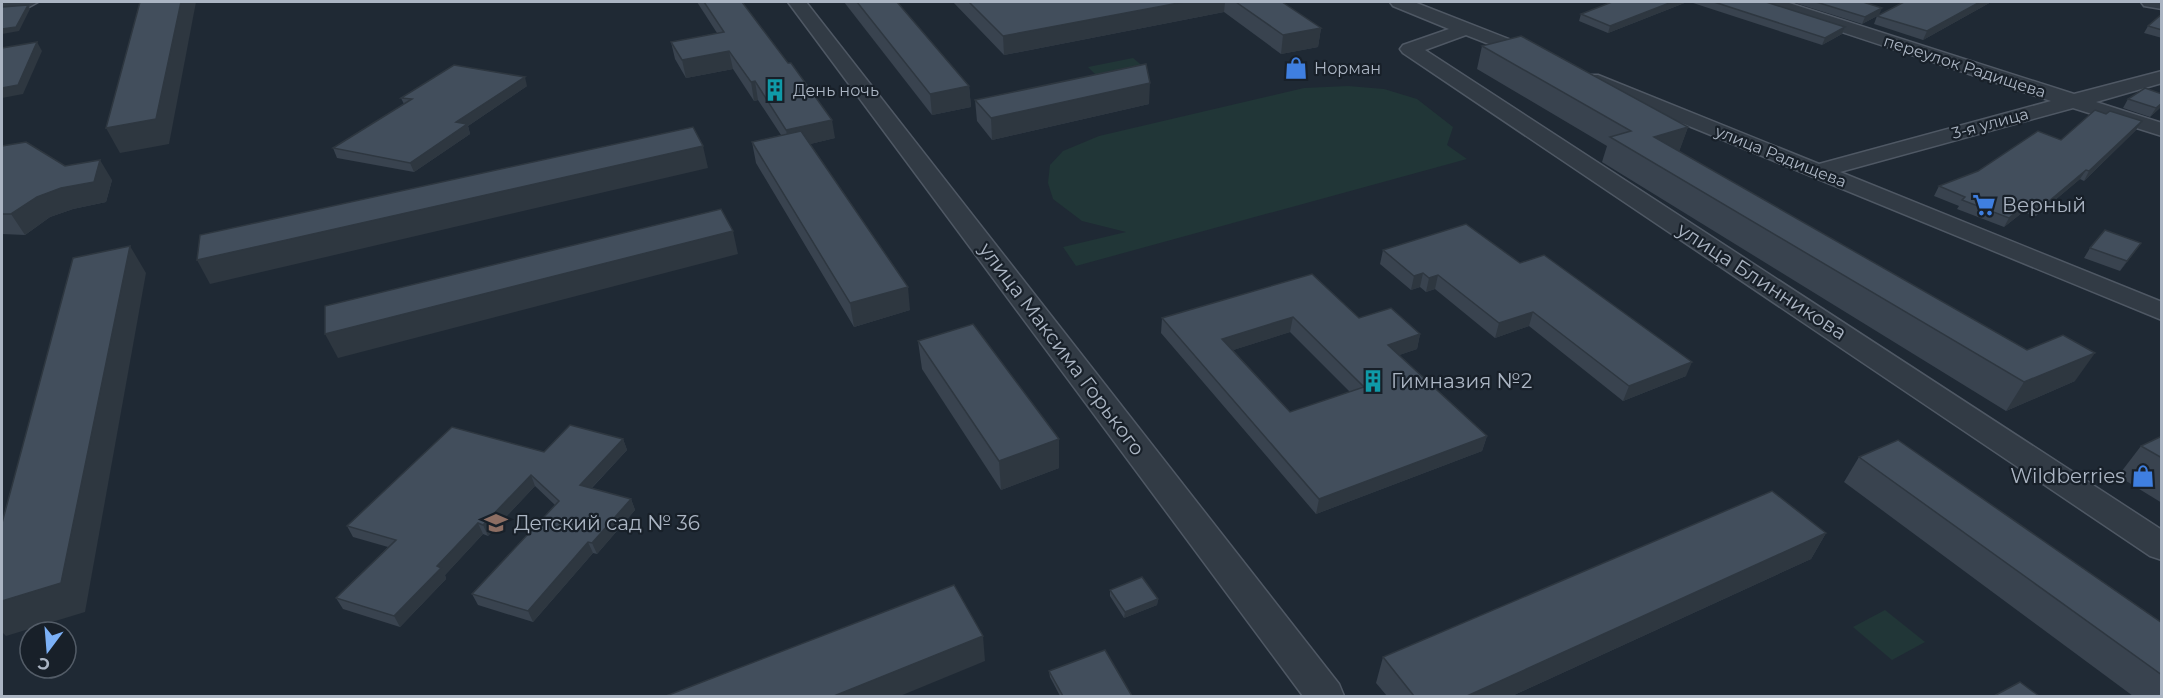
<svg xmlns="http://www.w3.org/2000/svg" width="2163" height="698" font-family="Montserrat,sans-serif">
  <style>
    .green { fill: #213637 }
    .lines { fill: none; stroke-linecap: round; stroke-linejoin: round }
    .minor-casing { stroke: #4f5864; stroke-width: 3 }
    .minor { fill: #323b45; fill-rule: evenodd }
    .wall { fill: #39434f; fill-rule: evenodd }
    .shaded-wall { fill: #2e3740 }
    .building { fill: #424e5c; stroke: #2e3740; stroke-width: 1.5; fill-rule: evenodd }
    .labels { text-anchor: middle; stroke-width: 4.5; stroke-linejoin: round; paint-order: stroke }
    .far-street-label { font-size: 16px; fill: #abb5c3; stroke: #182029 }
    .far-poi-label { font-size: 16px; fill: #abb5c3; stroke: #182029; text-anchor: start }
    .poi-label { font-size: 20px; fill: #abb5c3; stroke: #182029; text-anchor: start }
    .street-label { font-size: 20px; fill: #abb5c3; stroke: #182029 }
  </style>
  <rect width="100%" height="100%" fill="#1f2934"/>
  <!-- green -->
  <g class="green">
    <path d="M 1133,58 L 1146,69 L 1100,79 L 1088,67 Z"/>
    <path d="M 1348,86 L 1384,89 L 1417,99 L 1453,127 L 1447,145 L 1467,159 L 1076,266 L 1063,247 L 1126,232 L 1082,221 L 1053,199 L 1048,183 L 1050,165 L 1063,151 L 1099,136 L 1304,88 Z"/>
    <path d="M 1885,610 L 1925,642 L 1892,660 L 1853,627 Z"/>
  </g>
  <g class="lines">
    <!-- minor casing -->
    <g class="minor-casing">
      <g id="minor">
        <path d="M 2,2 L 38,2 L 29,7 L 2,10 Z"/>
        <path d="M 788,2 L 806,2 L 1339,684 L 1344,696 L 1303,696 Z"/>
        <path d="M 1390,2 L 1414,2 L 1542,52 L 1545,56 L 1542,60 L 1535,62 L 1466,35 L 1425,50 L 2162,530 L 2162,560 L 2150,556 L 1403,53 L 1400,49 L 1403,45 L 1449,29 L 1393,6 Z"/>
        <path d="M 1760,2 L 1786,2 L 2074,94 L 2162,71 L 2162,83 L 2096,102 L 2162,123 L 2162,136 L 2073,108 L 1840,172 L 2162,302 L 2162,320 L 1584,83 L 1581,79 L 1584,75 L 1598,75 L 1819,164 L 2051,101 L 1763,6 Z"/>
        <path d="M 2141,2 L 2162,2 L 2162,9 L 2144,6 Z"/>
      </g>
    </g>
    <!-- minor -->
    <use href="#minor" class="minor"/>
  </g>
  <!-- wall -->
  <g class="wall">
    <path d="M 697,2 L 742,2 L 835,138 L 810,144 L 910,310 L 854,327 L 756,163 L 752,142 L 781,135 L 758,100 L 754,101 L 733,69 L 686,78 L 675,59 L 671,42 L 717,33 Z"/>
    <path d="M 844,2 L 897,2 L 969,86 L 971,107 L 932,115 Z"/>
    <path d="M 953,2 L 1282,2 L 1321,28 L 1318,47 L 1281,54 L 1224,12 L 1004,55 Z"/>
    <path d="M 1612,2 L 1687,2 L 1608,33 L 1579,21 L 1581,14 Z"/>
    <path d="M 1690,2 L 1766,2 L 1845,27 L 1842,34 L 1822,45 Z"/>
    <path d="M 1792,2 L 1863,2 L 1879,15 L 1862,24 Z"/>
    <path d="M 1904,2 L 1991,2 L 1923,40 L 1874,24 L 1877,16 Z"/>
    <path d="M 2162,14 L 2162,38 L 2144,33 L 2148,26 Z"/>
    <path d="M 1482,46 L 1688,127 L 1679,151 L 2075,381 L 2006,411 L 1602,162 L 1607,146 L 1477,69 Z"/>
    <path d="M 527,86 L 468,126 L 470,134 L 414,172 L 337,158 L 333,148 L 404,104 L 401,98 Z"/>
    <path d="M 2162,94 L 2162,106 L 2150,117 L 2123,108 L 2128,99 Z"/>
    <path d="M 975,100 L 1149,104 L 992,140 L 977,121 Z"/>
    <path d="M 2136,130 L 2084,181 L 2080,179 L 2036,216 L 2023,212 L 2004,227 L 1957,209 L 1959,206 L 1934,196 L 1939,186 L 2061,140 Z"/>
    <path d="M 2,146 L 65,166 L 112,180 L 106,202 L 73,209 L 50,217 L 25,235 L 2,234 Z"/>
    <path d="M 2141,243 L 2120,271 L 2084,258 L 2090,248 Z"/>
    <path d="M 1383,250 L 1520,263 L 1686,376 L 1623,401 L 1529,326 L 1495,338 L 1435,289 L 1426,292 L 1420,287 L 1411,290 L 1380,264 Z"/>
    <path d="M 1312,274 L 1359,318 L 1420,334 L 1417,349 L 1399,355 L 1487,436 L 1482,451 L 1316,514 L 1161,333 L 1162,318 ZM 1290,332 L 1350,392 L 1290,412 L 1233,350 Z"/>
    <path d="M 918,341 L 1059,468 L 1001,490 L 922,369 Z"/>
    <path d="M 2162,436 L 2162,503 L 2118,476 L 2141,446 Z"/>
    <path d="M 623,439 L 627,450 L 592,488 L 631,499 L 635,510 L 597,554 L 593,553 L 533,622 L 478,605 L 472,594 L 555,505 L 535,486 L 488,536 L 483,534 L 445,575 L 446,579 L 400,627 L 343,609 L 336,598 L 388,547 L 353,537 L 347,526 L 544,452 Z"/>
    <path d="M 1859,457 L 2162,623 L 2162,696 L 2133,696 L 1844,482 Z"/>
    <path d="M 1826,533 L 1811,559 L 1512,696 L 1387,696 L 1376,683 L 1383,657 Z"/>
    <path d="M 1110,590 L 1158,599 L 1157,605 L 1124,618 L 1110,596 Z"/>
    <path d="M 1049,671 L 1132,696 L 1060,696 L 1050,677 Z"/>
  </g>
  <!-- shaded-wall -->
  <g class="shaded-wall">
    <path d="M 181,2 L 196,2 L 169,144 L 120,153 L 106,128 Z"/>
    <path d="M 1184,2 L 1225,2 L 1224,12 L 1004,55 L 1003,36 Z"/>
    <path d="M 1672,2 L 1687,2 L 1608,33 L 1610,26 Z"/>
    <path d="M 1980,2 L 1991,2 L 1923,40 L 1927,31 Z"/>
    <path d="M 28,5 L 30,9 L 19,31 L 2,34 L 2,29 Z"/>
    <path d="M 1882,8 L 1879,15 L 1862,24 L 1865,17 Z"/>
    <path d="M 1845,27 L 1842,34 L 1822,45 L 1825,38 Z"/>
    <path d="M 1321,28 L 1318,47 L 1281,54 L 1283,35 Z"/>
    <path d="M 37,42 L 42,51 L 23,94 L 2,98 L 2,88 Z"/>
    <path d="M 729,51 L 733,69 L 686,78 L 682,60 Z"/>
    <path d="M 525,77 L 527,86 L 468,126 L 470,134 L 414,172 L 410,163 L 456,122 Z"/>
    <path d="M 755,81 L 758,100 L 754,101 L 751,82 Z"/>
    <path d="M 1150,83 L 1149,104 L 992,140 L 991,118 Z"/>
    <path d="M 969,86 L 971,107 L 932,115 L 930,94 Z"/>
    <path d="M 2162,103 L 2162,106 L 2150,117 L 2156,108 Z"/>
    <path d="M 832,120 L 835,138 L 790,149 L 786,130 Z"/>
    <path d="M 2142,121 L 2136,130 L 2084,181 L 2089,171 Z"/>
    <path d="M 1688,127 L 1679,152 L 1654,137 Z"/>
    <path d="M 703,146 L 708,168 L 210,284 L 197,260 Z"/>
    <path d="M 100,160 L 112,180 L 106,202 L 73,209 L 50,217 L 25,235 L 11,214 L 37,197 Z"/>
    <path d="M 2086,170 L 2080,179 L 2036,216 L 2042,207 Z"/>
    <path d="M 2028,202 L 2023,212 L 2004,227 L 2009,218 Z"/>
    <path d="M 733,231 L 738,254 L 338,358 L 325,334 Z"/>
    <path d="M 2141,243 L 2134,253 L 2120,271 L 2127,261 Z"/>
    <path d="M 130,246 L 146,273 L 85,612 L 6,636 L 2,632 L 2,601 Z"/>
    <path d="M 1423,273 L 1420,287 L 1411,290 L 1414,276 Z"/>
    <path d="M 1438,275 L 1435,289 L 1426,292 L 1429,278 Z"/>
    <path d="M 908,287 L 910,310 L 854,327 L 850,303 Z"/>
    <path d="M 1533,312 L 1529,326 L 1495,338 L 1499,323 Z"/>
    <path d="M 1293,317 L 1290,332 L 1221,354 L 1222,339 Z"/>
    <path d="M 1420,334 L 1417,349 L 1385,360 L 1388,345 Z"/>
    <path d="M 2095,353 L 2075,381 L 2006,411 L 2024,382 Z"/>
    <path d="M 1692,362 L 1686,376 L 1623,401 L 1629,386 Z"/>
    <path d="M 1487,436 L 1482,451 L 1316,514 L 1319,499 Z"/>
    <path d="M 623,439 L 627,450 L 584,496 L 580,485 Z"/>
    <path d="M 1059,439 L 1059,468 L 1001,490 L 999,461 Z"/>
    <path d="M 531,475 L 535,486 L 488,536 L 483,525 Z"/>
    <path d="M 631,499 L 635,510 L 597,554 L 592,543 Z"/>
    <path d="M 478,523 L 483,534 L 445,575 L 446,579 L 400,627 L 394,616 L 437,566 Z"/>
    <path d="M 1826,533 L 1811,559 L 1512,696 L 1467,696 Z"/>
    <path d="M 588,542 L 593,553 L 533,622 L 528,611 Z"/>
    <path d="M 1158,599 L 1157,605 L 1124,618 L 1125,612 Z"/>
    <path d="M 983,636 L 985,661 L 900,696 L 834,696 Z"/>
  </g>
  <!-- building -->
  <g class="building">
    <path d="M 140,2 L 181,2 L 156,119 L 106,128 Z"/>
    <path d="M 704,2 L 742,2 L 788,63 L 791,63 L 832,120 L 786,130 L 755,81 L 751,82 L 729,51 L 682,60 L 671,42 L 724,32 Z"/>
    <path d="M 857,2 L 897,2 L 969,86 L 930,94 Z"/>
    <path d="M 969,2 L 1184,2 L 1003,36 Z"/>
    <path d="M 1236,2 L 1282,2 L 1321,28 L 1283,35 Z"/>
    <path d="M 1612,2 L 1672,2 L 1610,26 L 1581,14 Z"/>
    <path d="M 1714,2 L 1766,2 L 1845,27 L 1825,38 Z"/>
    <path d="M 1816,2 L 1863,2 L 1882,8 L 1865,17 Z"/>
    <path d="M 1904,2 L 1980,2 L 1927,31 L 1877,16 Z"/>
    <path d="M 28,5 L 16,27 L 2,29 L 2,7 Z"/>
    <path d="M 2162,14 L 2162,30 L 2148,26 Z"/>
    <path d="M 1521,36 L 1688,127 L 1654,137 L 2027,350 L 2063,335 L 2095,353 L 2024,382 L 1610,137 L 1631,131 L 1482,46 Z"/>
    <path d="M 37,42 L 18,85 L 2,88 L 2,48 Z"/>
    <path d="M 1146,64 L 1150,83 L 991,118 L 975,100 Z"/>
    <path d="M 454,65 L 525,77 L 456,122 L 467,124 L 410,163 L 333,148 L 412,99 L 401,98 Z"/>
    <path d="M 2145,88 L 2162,94 L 2162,103 L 2156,108 L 2128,99 Z"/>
    <path d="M 2095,110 L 2106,114 L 2110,111 L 2142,121 L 2089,171 L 2086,170 L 2042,207 L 2028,202 L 2009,218 L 1962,200 L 1965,197 L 1939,186 L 1978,171 L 2038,131 L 2061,140 Z"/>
    <path d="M 693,127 L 703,146 L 197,260 L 200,235 Z"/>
    <path d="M 801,131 L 908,287 L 850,303 L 752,142 Z"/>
    <path d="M 26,142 L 65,166 L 100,160 L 94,182 L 61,188 L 37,197 L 11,214 L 2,214 L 2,146 Z"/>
    <path d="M 721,209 L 733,231 L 325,334 L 325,306 Z"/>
    <path d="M 1466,224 L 1520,263 L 1544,255 L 1692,362 L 1629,386 L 1533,312 L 1499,323 L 1438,275 L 1429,278 L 1423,273 L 1414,276 L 1383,250 Z"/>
    <path d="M 2105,230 L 2141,243 L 2127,261 L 2090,248 Z"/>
    <path d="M 130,246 L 61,583 L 2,601 L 2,523 L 73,258 Z"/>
    <path d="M 1312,274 L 1359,318 L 1391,308 L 1420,334 L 1388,345 L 1487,436 L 1319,499 L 1162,318 ZM 1293,317 L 1364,387 L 1290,412 L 1222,339 Z"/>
    <path d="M 973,324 L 1059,439 L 999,461 L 918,341 Z"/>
    <path d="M 570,425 L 623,439 L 580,485 L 631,499 L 592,543 L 588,542 L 528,611 L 472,594 L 559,501 L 531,475 L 483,525 L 478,523 L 437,566 L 441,568 L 394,616 L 336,598 L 396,540 L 347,526 L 452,427 L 544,452 Z"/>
    <path d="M 2162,436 L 2162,458 L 2141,446 Z"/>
    <path d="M 1898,440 L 2162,623 L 2162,675 L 1859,457 Z"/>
    <path d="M 1772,491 L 1826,533 L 1467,696 L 1414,696 L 1383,657 Z"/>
    <path d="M 1142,577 L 1158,599 L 1125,612 L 1110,590 Z"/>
    <path d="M 954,585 L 983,636 L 834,696 L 666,696 Z"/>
    <path d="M 1105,650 L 1132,696 L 1063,696 L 1049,671 Z"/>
    <path d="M 2020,682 L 2039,696 L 1994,696 Z"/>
  </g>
  <!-- icons -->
  <defs>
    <g id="shop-bare" transform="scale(1.8)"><path d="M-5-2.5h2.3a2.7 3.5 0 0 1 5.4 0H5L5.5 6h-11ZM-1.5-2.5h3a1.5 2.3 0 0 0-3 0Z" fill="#3f7fe0" stroke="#182029" stroke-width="2.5" paint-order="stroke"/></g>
    <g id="building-bare" transform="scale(1.8)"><path d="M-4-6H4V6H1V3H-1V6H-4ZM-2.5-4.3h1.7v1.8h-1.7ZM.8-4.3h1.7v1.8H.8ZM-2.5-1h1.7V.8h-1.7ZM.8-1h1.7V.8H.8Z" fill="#0f9aa8" stroke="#182029" stroke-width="2.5" paint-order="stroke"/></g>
    <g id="supermarket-bare" transform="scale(1.8)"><path d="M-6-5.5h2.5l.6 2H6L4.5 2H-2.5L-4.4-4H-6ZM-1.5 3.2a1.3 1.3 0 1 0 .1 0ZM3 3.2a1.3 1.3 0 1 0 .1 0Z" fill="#3f7fe0" stroke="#182029" stroke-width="2.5" paint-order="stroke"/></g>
    <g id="school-bare" transform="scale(1.8)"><path d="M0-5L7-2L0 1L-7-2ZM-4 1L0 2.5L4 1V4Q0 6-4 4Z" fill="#8d6e63" stroke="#182029" stroke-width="2.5" paint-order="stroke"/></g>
  </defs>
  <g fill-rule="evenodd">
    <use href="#shop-bare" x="1296" y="68"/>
    <use href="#building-bare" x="775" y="90"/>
    <use href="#supermarket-bare" x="1984" y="205"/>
    <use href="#building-bare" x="1373" y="381"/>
    <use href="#shop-bare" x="2143" y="476"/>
    <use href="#school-bare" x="496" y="523"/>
  </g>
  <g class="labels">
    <!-- far-street labels -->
    <g class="far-street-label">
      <text transform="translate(1965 66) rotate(18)" y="6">переулок Радищева</text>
      <text transform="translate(1990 123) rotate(-15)" y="6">3-я улица</text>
      <text transform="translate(1781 156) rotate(22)" y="6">улица Радищева</text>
    </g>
    <!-- far-poi labels -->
    <g class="far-poi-label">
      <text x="1314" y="74">Норман</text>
      <text x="793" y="96">День ночь</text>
    </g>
    <!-- poi labels -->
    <g class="poi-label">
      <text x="2002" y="212">Верный</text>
      <text x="1391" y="388">Гимназия №2</text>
      <text x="2125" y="483" text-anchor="end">Wildberries</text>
      <text x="514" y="530">Детский сад № 36</text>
    </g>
    <!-- street labels -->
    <g class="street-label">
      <text transform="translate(1762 281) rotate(33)" y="7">улица Блинникова</text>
      <text transform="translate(1062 349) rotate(53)" y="7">улица Максима Горького</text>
    </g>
  </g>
  <!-- border -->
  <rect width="2163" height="698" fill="none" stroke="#abb5c3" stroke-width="6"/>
  <!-- north arrow -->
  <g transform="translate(48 650) rotate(196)"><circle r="28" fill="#182029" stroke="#535c67" stroke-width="1.5"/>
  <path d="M0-4.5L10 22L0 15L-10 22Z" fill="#7cb1f7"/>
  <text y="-9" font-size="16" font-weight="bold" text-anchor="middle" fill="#abb5c3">С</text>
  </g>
</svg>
